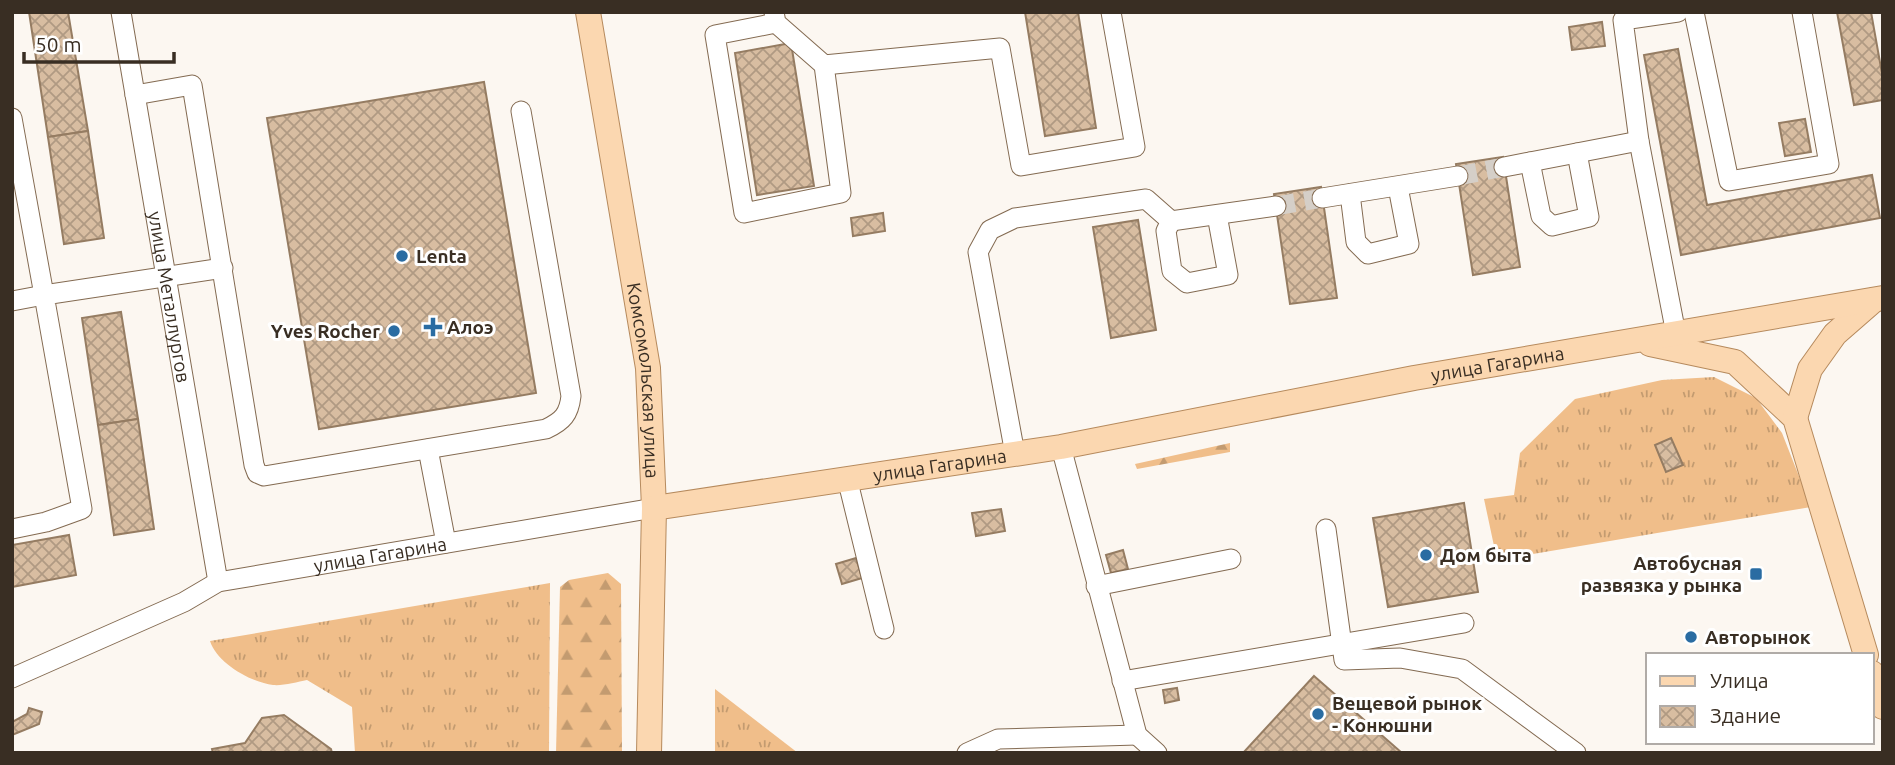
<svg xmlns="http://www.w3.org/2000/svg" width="1895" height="765" font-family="Ubuntu,sans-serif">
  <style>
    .grass { fill: url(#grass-tufts) }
    .forest { fill: url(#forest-firs) }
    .building { fill: url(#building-cross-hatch); stroke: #957c62; stroke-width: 2 }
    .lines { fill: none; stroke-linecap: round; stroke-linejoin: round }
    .minor-tunnel { stroke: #d5cfc8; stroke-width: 19; stroke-dasharray: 19 10; stroke-linecap: butt }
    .minor-casing { stroke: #836a51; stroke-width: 21 }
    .major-casing { stroke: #b68a5d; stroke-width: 26 }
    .minor { stroke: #fff; stroke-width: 19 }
    .major { stroke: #fbd7b0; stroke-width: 24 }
    .poi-dot { fill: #2a6ca2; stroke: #fff; stroke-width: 2.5 }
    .labels { text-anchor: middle; stroke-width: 6; stroke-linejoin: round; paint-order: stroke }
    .poi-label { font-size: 19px; font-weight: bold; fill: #392e23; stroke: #fff; text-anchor: start }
    .street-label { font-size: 19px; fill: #392e23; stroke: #fff }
  </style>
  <defs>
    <pattern id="grass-tufts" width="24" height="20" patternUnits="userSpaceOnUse" patternTransform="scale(1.75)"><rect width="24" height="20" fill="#f0be8a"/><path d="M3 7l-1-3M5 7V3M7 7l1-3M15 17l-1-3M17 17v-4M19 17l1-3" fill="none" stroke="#c39b70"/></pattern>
    <pattern id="forest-firs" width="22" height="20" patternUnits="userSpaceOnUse" patternTransform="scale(1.75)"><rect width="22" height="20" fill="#f0be8a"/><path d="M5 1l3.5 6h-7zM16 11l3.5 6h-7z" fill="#c39b70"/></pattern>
    <pattern id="building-cross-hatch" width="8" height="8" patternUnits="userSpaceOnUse" patternTransform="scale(1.75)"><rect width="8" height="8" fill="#d8bda1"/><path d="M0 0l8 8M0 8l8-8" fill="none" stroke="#b09a83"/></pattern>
  </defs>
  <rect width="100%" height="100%" fill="#fcf7f1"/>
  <!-- grass -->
  <g class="grass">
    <path d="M 1714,377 L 1756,398 L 1782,433 L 1811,507 L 1497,560 L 1484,499 L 1514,495 L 1520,453 L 1575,399 L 1662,380 Z"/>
    <path d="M 550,583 L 549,753 L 355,753 L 352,707 L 307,680 C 297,682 283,686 273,685 C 250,682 217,663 210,641 Z"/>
    <path d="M 715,689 L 798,753 L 715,753 Z"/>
  </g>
  <!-- forest -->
  <g class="forest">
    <path d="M 1230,443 L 1230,452 L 1137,469 L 1135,464 Z"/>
    <path d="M 608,573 L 621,584 L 622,753 L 556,753 L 560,587 L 569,580 Z"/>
  </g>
  <!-- building -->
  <g class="building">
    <path d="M 29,12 L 68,12 L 88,131 L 48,137 Z"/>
    <path d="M 1025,12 L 1078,12 L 1096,128 L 1045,136 Z"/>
    <path d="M 1837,12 L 1871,12 L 1883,79 L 1883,100 L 1854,105 Z"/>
    <path d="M 1602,22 L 1605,46 L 1572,50 L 1569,27 Z"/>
    <path d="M 791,43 L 814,186 L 757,195 L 735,53 Z"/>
    <path d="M 1678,49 L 1707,205 L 1872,175 L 1880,218 L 1681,255 L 1644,55 Z"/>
    <path d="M 484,82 L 536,393 L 319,429 L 267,118 Z"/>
    <path d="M 1805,119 L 1811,152 L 1785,156 L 1779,123 Z"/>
    <path d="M 88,131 L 104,238 L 64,244 L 48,137 Z"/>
    <path d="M 1503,157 L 1520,267 L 1473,275 L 1456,164 Z"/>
    <path d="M 1321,187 L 1337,298 L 1290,304 L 1274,194 Z"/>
    <path d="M 883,213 L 885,231 L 853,236 L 851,218 Z"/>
    <path d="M 1138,220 L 1156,330 L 1111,338 L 1093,227 Z"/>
    <path d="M 121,312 L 138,419 L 98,425 L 82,318 Z"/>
    <path d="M 138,419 L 154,529 L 114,535 L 98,425 Z"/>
    <path d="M 1671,438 L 1683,465 L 1666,472 L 1655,445 Z"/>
    <path d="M 1464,503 L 1478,592 L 1388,607 L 1373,518 Z"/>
    <path d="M 1001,509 L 1005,531 L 976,536 L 972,513 Z"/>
    <path d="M 69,535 L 76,575 L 12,587 L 12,545 Z"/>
    <path d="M 1123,550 L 1128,569 L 1111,573 L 1106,555 Z"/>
    <path d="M 856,558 L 862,578 L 842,584 L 836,564 Z"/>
    <path d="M 1314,676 L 1402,753 L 1243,753 Z"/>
    <path d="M 1177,688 L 1179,700 L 1165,703 L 1163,690 Z"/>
    <path d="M 29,708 L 42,712 L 39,724 L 12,735 L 12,722 L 27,714 Z"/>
    <path d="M 284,715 L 331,749 L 332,753 L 213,753 L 212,749 L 245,743 L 262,718 Z"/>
  </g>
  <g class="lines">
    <!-- minor-tunnel -->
    <g class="minor-tunnel">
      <path d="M 1458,176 L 1504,167"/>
      <path d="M 1276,206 L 1322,198"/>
    </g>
    <!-- minor casing -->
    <g class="minor-casing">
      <g id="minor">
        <path id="s1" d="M 121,12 L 218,582"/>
        <path d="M 774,12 L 776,23 L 824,65 L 841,193 L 744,213 L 715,35 L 776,23"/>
        <path d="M 1694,12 L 1729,181 L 1829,164 L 1802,12"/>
        <path d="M 824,65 L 1000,48 L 1021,166 L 1135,147 L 1111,12"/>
        <path d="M 135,95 L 192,85 L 254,465 L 257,473 L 264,476 L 546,429 C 563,421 569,414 571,396 L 521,111"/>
        <path d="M 12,118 L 44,295 L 12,301"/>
        <path d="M 1530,162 L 1541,216 L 1552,226 L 1589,217 L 1577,153"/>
        <path d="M 1504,167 L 1639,141"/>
        <path d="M 1350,194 L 1356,242 L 1368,254 L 1409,244 L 1398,187"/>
        <path d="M 1322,198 L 1458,176"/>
        <path d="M 1171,221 L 1166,231 L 1172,271 L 1187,283 L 1228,275 L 1217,215"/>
        <path d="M 1676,334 L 1639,141 L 1623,20 L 1678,12"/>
        <path d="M 1061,447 L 1137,735 L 1157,753"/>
        <path d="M 428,449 L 446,543"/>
        <path d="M 1015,454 L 978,252 L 990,230 L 1015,218 L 1146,199 L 1171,221 L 1276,206"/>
        <path d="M 847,478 L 884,629"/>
        <path d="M 12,529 L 46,522 L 82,509 L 44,295 L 223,268"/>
        <path d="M 1326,529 L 1344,660 L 1400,658 L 1462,669 L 1576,753"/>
        <path d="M 1096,586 L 1231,559"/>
        <path id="s2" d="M 12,678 L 184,602 L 218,582 L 654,508"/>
        <path d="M 1122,681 L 1464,623"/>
        <path d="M 967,753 L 998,739 L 1137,735"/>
      </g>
    </g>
    <!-- major casing -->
    <g class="major-casing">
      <g id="major">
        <path id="s3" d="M 588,12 L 648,368 L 654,508 L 649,753"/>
        <path d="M 1650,344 L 1735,362 L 1795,418 L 1866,655"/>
        <path d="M 1795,418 L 1810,369 L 1835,334 L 1874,300"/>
        <path id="s4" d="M 654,508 L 1061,447 L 1414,378 L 1883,298"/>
        <path d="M 1872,673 L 1883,707"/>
      </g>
    </g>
    <!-- minor -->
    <use href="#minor" class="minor"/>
    <!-- major -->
    <use href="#major" class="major"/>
  </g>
  <!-- markers -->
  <g class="poi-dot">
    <circle cx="402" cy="256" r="7"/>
    <path d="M429.5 316.5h7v7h7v7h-7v7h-7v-7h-7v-7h7z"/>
    <circle cx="394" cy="331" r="7"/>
    <circle cx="1426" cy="555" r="7"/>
    <rect x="1749" y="567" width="14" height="14" rx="3.5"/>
    <circle cx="1691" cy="637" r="7"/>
    <circle cx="1318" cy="714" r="7"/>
  </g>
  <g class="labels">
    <!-- poi labels -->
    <g class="poi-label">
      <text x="416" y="263">Lenta</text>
      <text x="447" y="334">Алоэ</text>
      <text x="380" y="338" text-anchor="end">Yves Rocher</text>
      <text x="1440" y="562">Дом быта</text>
      <text x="1742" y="570" text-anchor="end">Автобусная<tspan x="1742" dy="22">развязка у рынка</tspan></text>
      <text x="1705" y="644">Авторынок</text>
      <text x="1332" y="710">Вещевой рынок<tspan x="1332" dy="22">- Конюшни</tspan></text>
    </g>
    <!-- street labels -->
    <g class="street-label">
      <text dy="7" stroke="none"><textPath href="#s1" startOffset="289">улица Металлургов</textPath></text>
      <text dy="7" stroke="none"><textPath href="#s4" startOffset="856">улица Гагарина</textPath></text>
      <text dy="7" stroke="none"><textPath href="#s3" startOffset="373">Комсомольская улица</textPath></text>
      <text dy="7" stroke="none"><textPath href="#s4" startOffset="289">улица Гагарина</textPath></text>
      <text dy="7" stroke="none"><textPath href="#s2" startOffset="392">улица Гагарина</textPath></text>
    </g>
  </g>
  <!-- border -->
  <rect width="1895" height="765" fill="none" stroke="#392e23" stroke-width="28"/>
  <!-- legend -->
  <rect x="1646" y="653" width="228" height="91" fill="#ffffff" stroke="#b0aba7" stroke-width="2"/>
  <rect x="1660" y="676" width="35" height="10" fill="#fbd7b0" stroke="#b0aba7" stroke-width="2"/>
  <text x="1710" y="688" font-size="21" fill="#392e23">Улица</text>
  <rect x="1660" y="706" width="35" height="21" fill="url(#building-cross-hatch)" stroke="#b0aba7" stroke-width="2"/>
  <text x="1710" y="723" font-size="21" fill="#392e23">Здание</text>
  <!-- scale -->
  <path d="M24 52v10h150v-10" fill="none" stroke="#392e23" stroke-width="3.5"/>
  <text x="35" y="52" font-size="21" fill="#392e23" stroke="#ffffff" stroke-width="5" paint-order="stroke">50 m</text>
</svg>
